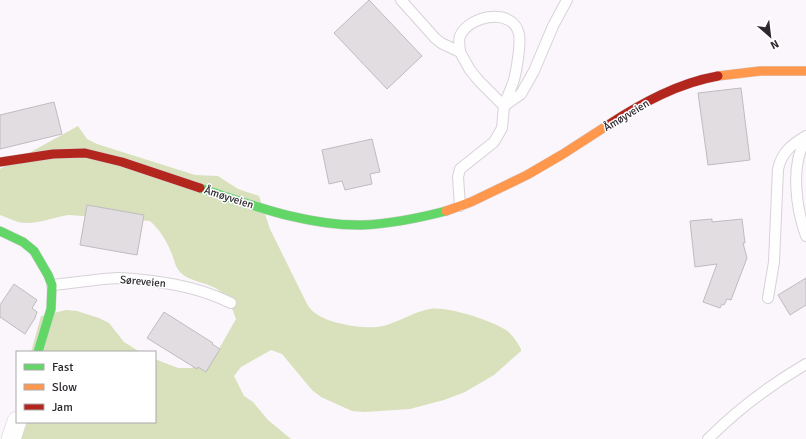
<svg xmlns="http://www.w3.org/2000/svg" width="806" height="439" font-family="Signika,sans-serif">
  <style>
    .forest { fill: #d8e1bc }
    .building { fill: #e1dde1; stroke: #c0bbc0 }
    .lines { fill: none; stroke-linecap: round; stroke-linejoin: round }
    .lane-casing { stroke: #d7d2d7; stroke-width: 12 }
    .street-casing { stroke: #d7d2d7; stroke-width: 20 }
    .fast-casing { stroke: #d7d2d7; stroke-width: 10 }
    .slow-casing { stroke: #d7d2d7; stroke-width: 10 }
    .jam-casing { stroke: #d7d2d7; stroke-width: 10 }
    .lane { stroke: #fefefe; stroke-width: 10 }
    .street { stroke: #fefefe; stroke-width: 19 }
    .fast { stroke: #63d668; stroke-width: 9 }
    .slow { stroke: #ff974d; stroke-width: 9 }
    .jam { stroke: #b3261e; stroke-width: 9 }
    .labels { text-anchor: middle; stroke-width: 3; stroke-linejoin: round; paint-order: stroke }
    .street-label { font-size: 11px; fill: #2d282e; stroke: #fff }
  </style>
  <rect width="100%" height="100%" fill="#fbf6fb"/>
  <!-- forest -->
  <g class="forest">
    <path d="M 78,126 L 87,139 L 97,144 L 195,175 L 218,176 L 238,189 L 259,196 L 270,229 L 307,304 C 309,307 312,311 315,313 C 329,324 366,330 383,326 C 399,322 413,312 430,309 C 447,306 490,320 506,330 C 513,335 517,342 521,349 L 521,351 L 494,375 L 465,392 L 444,400 L 410,409 L 364,412 L 352,411 L 321,397 L 312,390 L 282,354 L 271,350 L 241,367 L 234,376 L 244,396 L 253,402 L 268,420 L 291,439 L 9,439 L 17,408 L 17,422 L 155,422 L 155,359 L 178,368 L 191,368 L 202,364 L 219,349 L 236,319 C 228,295 223,289 199,282 C 191,279 186,278 180,272 C 175,267 174,258 171,252 C 166,240 160,230 150,221 L 69,215 C 53,217 34,226 18,222 C 12,220 6,217 0,215 L 0,169 Z"/>
    <path d="M 66,310 L 77,311 L 99,318 L 109,323 L 124,342 L 140,352 L 31,352 L 41,316 Z"/>
  </g>
  <!-- building -->
  <g class="building">
    <path d="M 369,0 L 422,56 L 387,89 L 334,33 Z"/>
    <path d="M 741,88 L 750,160 L 708,165 L 698,93 Z"/>
    <path d="M 54,102 L 62,134 L 0,149 L 0,115 Z"/>
    <path d="M 372,139 L 380,172 L 370,174 L 372,184 L 345,190 L 342,181 L 329,184 L 322,150 Z"/>
    <path d="M 87,205 L 144,215 L 137,255 L 80,245 Z"/>
    <path d="M 712,219 L 712,222 L 742,219 L 745,243 L 743,243 L 747,258 L 731,300 L 727,299 L 724,305 L 722,304 L 720,308 L 703,302 L 717,264 L 695,267 L 690,221 Z"/>
    <path d="M 806,278 L 806,305 L 790,315 L 778,295 Z"/>
    <path d="M 14,284 L 37,300 L 32,308 L 37,312 L 35,318 L 25,334 L 0,317 L 0,305 Z"/>
    <path d="M 164,312 L 213,343 L 212,344 L 220,349 L 206,372 L 198,367 L 197,369 L 147,338 Z"/>
  </g>
  <g class="lines">
    <!-- lane casing -->
    <g class="lane-casing">
      <g id="lane">
        <path d="M 401,0 L 435,38 L 441,43 L 460,52 L 470,70 L 479,81 L 504,106 L 502,128 L 494,142 L 460,169 L 458,177 L 460,206"/>
        <path d="M 460,52 C 460,47 458,41 460,36 C 469,15 513,7 519,34 C 521,44 516,78 511,88 C 509,94 506,99 504,106"/>
        <path d="M 504,106 L 521,94 L 534,71 L 553,26 L 567,0"/>
        <path d="M 806,139 C 790,165 796,208 806,236"/>
        <path d="M 52,285 C 74,283 96,279 118,278 C 130,278 141,280 152,281 C 181,285 204,290 231,303"/>
        <path d="M 768,298 L 774,262 L 778,169 C 782,152 791,145 806,136"/>
        <path d="M 708,439 C 737,410 770,385 806,364"/>
      </g>
    </g>
    <!-- street casing -->
    <g class="street-casing">
      <path id="street" d="M 11,439 L 17,421"/>
    </g>
    <!-- fast casing -->
    <g class="fast-casing">
      <g id="fast">
        <path d="M 200,188 C 252,205 306,226 362,225 C 390,224 419,218 446,211"/>
        <path d="M 0,231 L 23,242 L 34,251 L 48,275 L 52,285 L 51,309 L 38,352"/>
      </g>
    </g>
    <!-- slow casing -->
    <g class="slow-casing">
      <g id="slow">
        <path d="M 718,76 L 760,71 L 806,71"/>
        <path d="M 446,211 L 471,202 L 527,175 L 563,154 L 608,125"/>
      </g>
    </g>
    <!-- jam casing -->
    <g class="jam-casing">
      <g id="jam">
        <path d="M 608,125 C 642,103 678,83 718,76"/>
        <path d="M 0,162 L 53,154 L 85,153 L 122,162 L 200,188"/>
      </g>
    </g>
    <!-- lane -->
    <use href="#lane" class="lane"/>
    <!-- street -->
    <use href="#street" class="street"/>
    <!-- fast -->
    <use href="#fast" class="fast"/>
    <!-- slow -->
    <use href="#slow" class="slow"/>
    <!-- jam -->
    <use href="#jam" class="jam"/>
  </g>
  <g class="labels">
    <!-- street labels -->
    <g class="street-label">
      <text transform="translate(626 115) rotate(-31)" y="4">Åmøyveien</text>
      <text transform="translate(229 197) rotate(18)" y="4">Åmøyveien</text>
      <text transform="translate(143 281) rotate(5)" y="4">Søreveien</text>
    </g>
  </g>
  <!-- legend -->
  <rect x="16" y="351" width="140" height="72" fill="#ffffff" stroke="#aba9ab"/>
  <rect x="24" y="364" width="20" height="6" fill="#63d668" stroke="#aba9ab"/>
  <text x="52" y="371" font-size="12" fill="#2d282e">Fast</text>
  <rect x="24" y="384" width="20" height="6" fill="#ff974d" stroke="#aba9ab"/>
  <text x="52" y="391" font-size="12" fill="#2d282e">Slow</text>
  <rect x="24" y="404" width="20" height="6" fill="#b3261e" stroke="#aba9ab"/>
  <text x="52" y="411" font-size="12" fill="#2d282e">Jam</text>
  <!-- north arrow -->
  <g transform="translate(770 36) rotate(152)" stroke="#ffffff" stroke-width="3" paint-order="stroke">
  <path d="M0-3L7 15L0 10L-7 15Z" fill="#2d282e"/>
  <text y="-6" font-size="11" font-weight="bold" text-anchor="middle" fill="#2d282e">N</text>
  </g>
</svg>
